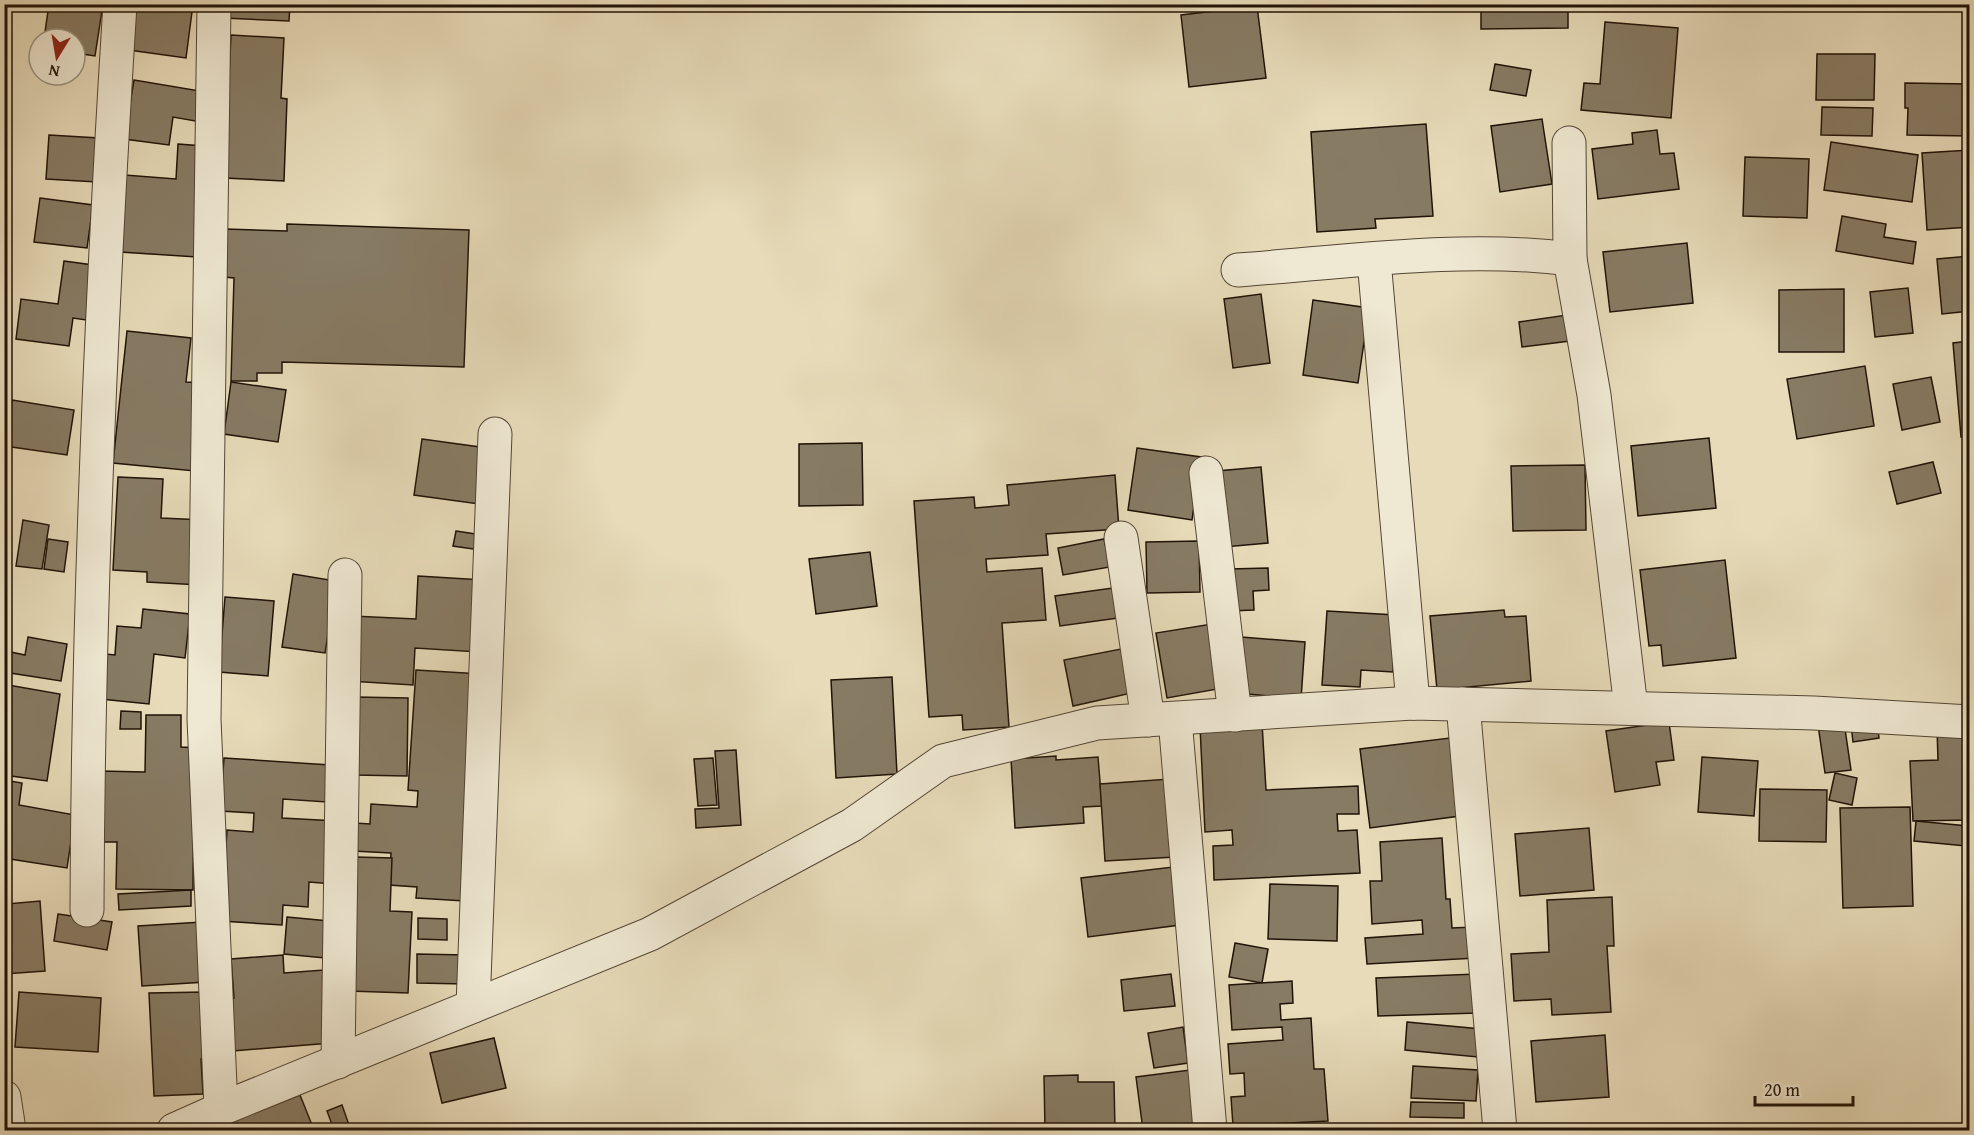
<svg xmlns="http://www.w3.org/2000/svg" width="1974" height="1135" font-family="'Gentium Book Plus',serif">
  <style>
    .building { fill: #877b64; stroke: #201307; stroke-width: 1.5 }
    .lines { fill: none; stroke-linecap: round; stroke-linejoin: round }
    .minor-casing { stroke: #524534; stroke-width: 35 }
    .minor { stroke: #efe8d2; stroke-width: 33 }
  </style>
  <rect width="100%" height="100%" fill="#e7dbb9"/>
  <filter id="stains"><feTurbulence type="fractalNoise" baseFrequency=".00333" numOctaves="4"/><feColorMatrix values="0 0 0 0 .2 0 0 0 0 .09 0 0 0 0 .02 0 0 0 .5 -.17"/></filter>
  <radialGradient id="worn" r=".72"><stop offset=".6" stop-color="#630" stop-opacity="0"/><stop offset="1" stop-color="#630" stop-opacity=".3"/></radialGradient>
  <!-- building -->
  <g class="building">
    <path d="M 49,4 L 103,4 L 95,56 L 75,53 L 75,39 L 44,39 Z"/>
    <path d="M 135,4 L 193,4 L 186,58 L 129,50 Z"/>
    <path d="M 225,4 L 290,4 L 289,21 L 224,18 Z"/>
    <path d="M 1481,4 L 1568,4 L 1568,28 L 1481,29 Z"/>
    <path d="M 1257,6 L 1266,78 L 1189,87 L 1181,15 Z"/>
    <path d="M 1605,22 L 1678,28 L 1671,118 L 1581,110 L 1584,83 L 1600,84 Z"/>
    <path d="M 231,35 L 284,38 L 281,98 L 287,99 L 284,181 L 224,178 Z"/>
    <path d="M 1817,54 L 1875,54 L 1874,100 L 1816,100 Z"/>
    <path d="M 1495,64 L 1531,70 L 1526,96 L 1490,90 Z"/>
    <path d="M 134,80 L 206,92 L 201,122 L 173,117 L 169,145 L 124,139 Z"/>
    <path d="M 1905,83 L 1970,84 L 1970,136 L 1907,135 L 1908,108 L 1905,108 Z"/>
    <path d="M 1822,107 L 1873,108 L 1872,136 L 1821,135 Z"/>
    <path d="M 1542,119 L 1552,184 L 1500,192 L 1491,126 Z"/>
    <path d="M 1426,124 L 1433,216 L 1375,219 L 1376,228 L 1317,232 L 1311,132 Z"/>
    <path d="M 1657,130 L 1660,154 L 1674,153 L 1679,189 L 1598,199 L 1592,149 L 1633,144 L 1632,133 Z"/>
    <path d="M 49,135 L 99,138 L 97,182 L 46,179 Z"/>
    <path d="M 1831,142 L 1918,155 L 1912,202 L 1824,190 Z"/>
    <path d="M 178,144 L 204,146 L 197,257 L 120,252 L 125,175 L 176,179 Z"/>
    <path d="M 1970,150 L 1970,227 L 1927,230 L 1922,153 Z"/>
    <path d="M 1745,157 L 1809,159 L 1807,218 L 1743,216 Z"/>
    <path d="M 40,198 L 93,205 L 87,248 L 34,242 Z"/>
    <path d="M 1842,216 L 1886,224 L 1884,237 L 1916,242 L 1913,264 L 1836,251 Z"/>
    <path d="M 287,224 L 469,230 L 464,367 L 282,362 L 282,373 L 257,373 L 257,381 L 231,381 L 234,278 L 224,277 L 226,229 L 287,231 Z"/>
    <path d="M 1687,243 L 1693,303 L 1610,312 L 1603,252 Z"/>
    <path d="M 1970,256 L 1970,311 L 1942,314 L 1937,259 Z"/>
    <path d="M 64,261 L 93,265 L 86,320 L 73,318 L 69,346 L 16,339 L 21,299 L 58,304 Z"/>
    <path d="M 1908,288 L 1913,333 L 1875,337 L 1870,292 Z"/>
    <path d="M 1844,289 L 1844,352 L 1779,352 L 1779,290 Z"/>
    <path d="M 1261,294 L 1270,363 L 1233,368 L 1224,299 Z"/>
    <path d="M 1313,300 L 1369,308 L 1358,383 L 1303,375 Z"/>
    <path d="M 1574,314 L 1578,340 L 1522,347 L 1519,322 Z"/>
    <path d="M 127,331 L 191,338 L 186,382 L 204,383 L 195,471 L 113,463 Z"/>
    <path d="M 1970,341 L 1970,437 L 1961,437 L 1953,343 Z"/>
    <path d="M 1865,366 L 1874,426 L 1797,439 L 1787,379 Z"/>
    <path d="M 1931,377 L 1940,422 L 1902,430 L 1893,384 Z"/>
    <path d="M 231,382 L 286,390 L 278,442 L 224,434 Z"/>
    <path d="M 12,400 L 74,410 L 67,455 L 5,446 Z"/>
    <path d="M 1709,438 L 1716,508 L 1638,516 L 1631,446 Z"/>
    <path d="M 422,439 L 487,448 L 479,504 L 414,495 Z"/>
    <path d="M 862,443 L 863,505 L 799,506 L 799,444 Z"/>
    <path d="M 1137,448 L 1201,457 L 1192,520 L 1128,510 Z"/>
    <path d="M 1933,462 L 1941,493 L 1897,504 L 1889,472 Z"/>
    <path d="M 1585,465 L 1586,530 L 1513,531 L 1511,466 Z"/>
    <path d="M 1261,467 L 1268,543 L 1224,547 L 1217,471 Z"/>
    <path d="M 1115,475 L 1119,529 L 1046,534 L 1048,555 L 986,559 L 987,572 L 1042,568 L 1046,620 L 1002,623 L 1009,727 L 963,730 L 962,715 L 929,717 L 914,501 L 974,497 L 975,508 L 1009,505 L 1007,485 Z"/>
    <path d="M 118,477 L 163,479 L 161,518 L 204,520 L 200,585 L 147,582 L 147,572 L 113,570 Z"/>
    <path d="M 23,520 L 49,525 L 42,569 L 16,566 Z"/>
    <path d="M 456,531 L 482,535 L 480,550 L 453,546 Z"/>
    <path d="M 48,539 L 68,542 L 64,572 L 44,569 Z"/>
    <path d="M 1104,539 L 1110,567 L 1063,575 L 1058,548 Z"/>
    <path d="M 1199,541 L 1200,592 L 1147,593 L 1146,542 Z"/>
    <path d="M 870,552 L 877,606 L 816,614 L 809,559 Z"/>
    <path d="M 1725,560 L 1736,658 L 1663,666 L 1661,645 L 1649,646 L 1640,570 Z"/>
    <path d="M 1268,568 L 1269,590 L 1253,591 L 1254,610 L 1230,611 L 1229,569 Z"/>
    <path d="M 293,574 L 336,581 L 325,653 L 282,647 Z"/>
    <path d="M 418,576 L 483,580 L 479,652 L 415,648 L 413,685 L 349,681 L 353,616 L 416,619 Z"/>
    <path d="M 1120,587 L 1125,617 L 1060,626 L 1055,596 Z"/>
    <path d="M 225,597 L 274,601 L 268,676 L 219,672 Z"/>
    <path d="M 143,609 L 190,614 L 185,658 L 154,654 L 149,704 L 91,698 L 96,653 L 115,655 L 117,626 L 141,628 Z"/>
    <path d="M 1504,610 L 1505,617 L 1526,616 L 1531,681 L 1437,690 L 1430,616 Z"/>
    <path d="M 1327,611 L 1396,615 L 1393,672 L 1361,670 L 1360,687 L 1322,685 Z"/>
    <path d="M 1218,623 L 1229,687 L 1167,698 L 1156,633 Z"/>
    <path d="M 28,637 L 67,644 L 61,681 L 4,672 L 6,651 L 25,655 Z"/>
    <path d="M 1241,637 L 1305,642 L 1301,699 L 1237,693 Z"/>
    <path d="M 1126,648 L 1136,692 L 1073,706 L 1064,660 Z"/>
    <path d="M 416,670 L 481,674 L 465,901 L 416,898 L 417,887 L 389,885 L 391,853 L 353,851 L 355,823 L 370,824 L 371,804 L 417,807 L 418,791 L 408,790 Z"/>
    <path d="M 892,677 L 897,774 L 836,778 L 831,680 Z"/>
    <path d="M 8,685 L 60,694 L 47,781 L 4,775 L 4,710 Z"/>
    <path d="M 356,697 L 408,698 L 407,776 L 354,775 Z"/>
    <path d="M 121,711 L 141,712 L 141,729 L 120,729 Z"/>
    <path d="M 146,715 L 181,715 L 181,747 L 198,748 L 194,783 L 193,890 L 116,889 L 117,842 L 99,842 L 100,771 L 145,772 Z"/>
    <path d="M 1877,721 L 1879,738 L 1853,742 L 1851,725 Z"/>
    <path d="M 1669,722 L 1674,760 L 1656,762 L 1660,785 L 1615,792 L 1606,731 Z"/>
    <path d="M 1844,722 L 1851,770 L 1825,773 L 1818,725 Z"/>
    <path d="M 1262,723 L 1266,790 L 1358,786 L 1359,814 L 1337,814 L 1338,831 L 1357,830 L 1360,873 L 1214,880 L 1213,846 L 1233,845 L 1232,830 L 1205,832 L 1200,726 Z"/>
    <path d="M 1937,728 L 1969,728 L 1970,820 L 1913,821 L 1910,761 L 1938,760 Z"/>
    <path d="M 1450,738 L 1460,816 L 1370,828 L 1360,749 Z"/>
    <path d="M 736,750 L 741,825 L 696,828 L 695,809 L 719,808 L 715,751 Z"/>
    <path d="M 1056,756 L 1056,760 L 1098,757 L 1102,806 L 1083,807 L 1084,823 L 1015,828 L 1011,759 Z"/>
    <path d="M 1702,757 L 1758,761 L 1754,816 L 1698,812 Z"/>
    <path d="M 224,758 L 330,765 L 327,802 L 283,799 L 282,818 L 337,821 L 333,884 L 309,882 L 308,907 L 283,905 L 282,925 L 221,921 L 227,830 L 253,832 L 254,813 L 220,811 Z"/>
    <path d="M 713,758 L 717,805 L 698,806 L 694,759 Z"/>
    <path d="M 1835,773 L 1857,778 L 1852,805 L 1829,800 Z"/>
    <path d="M 1170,779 L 1175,857 L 1105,861 L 1100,784 Z"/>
    <path d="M 4,780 L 22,783 L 19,805 L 75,815 L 67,868 L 4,858 Z"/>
    <path d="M 1760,789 L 1827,790 L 1826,842 L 1759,841 Z"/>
    <path d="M 1910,807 L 1913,906 L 1843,908 L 1840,808 Z"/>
    <path d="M 1916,821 L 1968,826 L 1966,846 L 1914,841 Z"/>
    <path d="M 1589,828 L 1594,890 L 1520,896 L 1515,834 Z"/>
    <path d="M 1442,838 L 1446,899 L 1450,899 L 1452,928 L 1474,927 L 1476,958 L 1367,964 L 1365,938 L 1423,934 L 1422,920 L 1372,924 L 1370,881 L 1382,881 L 1380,842 Z"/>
    <path d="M 356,857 L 392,858 L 390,911 L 412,912 L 408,993 L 349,991 Z"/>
    <path d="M 1173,867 L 1180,925 L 1088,937 L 1081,878 Z"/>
    <path d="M 4,870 L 7,904 L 40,901 L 45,971 L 4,974 Z"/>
    <path d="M 1270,884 L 1338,886 L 1337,941 L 1268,939 Z"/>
    <path d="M 191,890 L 191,906 L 119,910 L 118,894 Z"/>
    <path d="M 1612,897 L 1614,946 L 1607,946 L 1611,1012 L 1552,1015 L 1551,999 L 1514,1001 L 1511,954 L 1549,952 L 1547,900 Z"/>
    <path d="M 58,914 L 112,922 L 107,950 L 54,941 Z"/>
    <path d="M 287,917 L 329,921 L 325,958 L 284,954 Z"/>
    <path d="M 418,918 L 447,919 L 447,940 L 418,939 Z"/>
    <path d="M 202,922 L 206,982 L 142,986 L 138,926 Z"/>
    <path d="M 1235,943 L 1268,949 L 1262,983 L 1229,977 Z"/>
    <path d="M 417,954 L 466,955 L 465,984 L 417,983 Z"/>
    <path d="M 283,955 L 284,973 L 324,970 L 331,1043 L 233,1051 L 229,998 L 234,998 L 231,959 Z"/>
    <path d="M 1171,974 L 1175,1006 L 1124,1011 L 1121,980 Z"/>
    <path d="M 1477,974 L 1478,1013 L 1378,1016 L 1376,978 Z"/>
    <path d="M 1292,981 L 1293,1003 L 1280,1004 L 1281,1020 L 1311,1018 L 1314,1069 L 1324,1069 L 1328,1121 L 1233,1126 L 1231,1097 L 1245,1096 L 1244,1073 L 1230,1074 L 1228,1044 L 1283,1040 L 1282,1027 L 1232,1030 L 1229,985 Z"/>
    <path d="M 19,992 L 101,998 L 98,1052 L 15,1047 Z"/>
    <path d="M 205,992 L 208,1059 L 201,1059 L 203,1094 L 154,1096 L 149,993 Z"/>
    <path d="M 1407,1022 L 1481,1029 L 1478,1057 L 1405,1050 Z"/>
    <path d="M 1183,1027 L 1188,1063 L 1154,1068 L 1148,1033 Z"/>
    <path d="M 1605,1035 L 1609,1097 L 1536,1102 L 1531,1041 Z"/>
    <path d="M 494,1038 L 506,1088 L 442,1103 L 430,1053 Z"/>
    <path d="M 1413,1066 L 1478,1070 L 1476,1101 L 1411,1098 Z"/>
    <path d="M 1190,1070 L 1197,1130 L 1143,1130 L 1136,1077 Z"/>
    <path d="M 1078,1075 L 1078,1082 L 1114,1082 L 1115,1130 L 1045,1130 L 1044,1076 Z"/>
    <path d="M 300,1095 L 314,1130 L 209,1130 Z"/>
    <path d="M 1411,1102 L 1464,1103 L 1464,1118 L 1410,1117 Z"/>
    <path d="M 342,1105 L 349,1125 L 334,1130 L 327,1111 Z"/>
  </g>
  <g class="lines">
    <!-- minor casing -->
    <g class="minor-casing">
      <g id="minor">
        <path d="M 214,4 L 204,719 L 221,1109"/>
        <path d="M 1569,143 L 1570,259"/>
        <path d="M 1374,260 L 1413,703"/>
        <path d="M 1238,270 C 1346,262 1463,245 1570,259 L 1594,395 L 1631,708"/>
        <path d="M 1206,473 L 1235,715"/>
        <path d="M 1121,538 L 1148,720"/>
        <path d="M 1463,704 L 1500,1130"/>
        <path d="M 1175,719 L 1210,1130"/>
        <path d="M 87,910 C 88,608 101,306 120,4"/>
        <path d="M 473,1006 L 495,434"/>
        <path d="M 338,1062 L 345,575"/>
        <path d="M 4,1097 L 9,1130"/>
        <path d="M 174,1130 L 221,1109 L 650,934 L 852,825 L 943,761 L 1097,723 L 1413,703 L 1814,713 L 1970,722"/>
      </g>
    </g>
    <!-- minor -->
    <use href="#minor" class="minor"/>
  </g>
  <!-- margin -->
  <rect width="1974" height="1135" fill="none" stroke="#e7dbb9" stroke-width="24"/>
  <rect x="6" y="6" width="1962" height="1123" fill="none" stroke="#201307" stroke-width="3"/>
  <rect x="12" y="12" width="1950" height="1111" fill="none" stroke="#201307" stroke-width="1.5"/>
  <!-- north arrow -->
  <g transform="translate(57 57) rotate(191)"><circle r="28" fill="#efe8d2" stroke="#9c9381" stroke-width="1.5"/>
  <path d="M0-4.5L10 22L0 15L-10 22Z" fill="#8f2418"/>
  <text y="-9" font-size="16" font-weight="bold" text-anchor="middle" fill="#201307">N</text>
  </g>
  <!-- scale -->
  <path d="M1755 1096v9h98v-9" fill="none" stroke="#201307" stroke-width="3"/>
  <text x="1764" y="1096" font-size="18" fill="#201307" stroke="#efe8d2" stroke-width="4.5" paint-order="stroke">20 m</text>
  <rect width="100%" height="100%" filter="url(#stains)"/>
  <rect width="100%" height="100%" fill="url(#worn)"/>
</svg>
